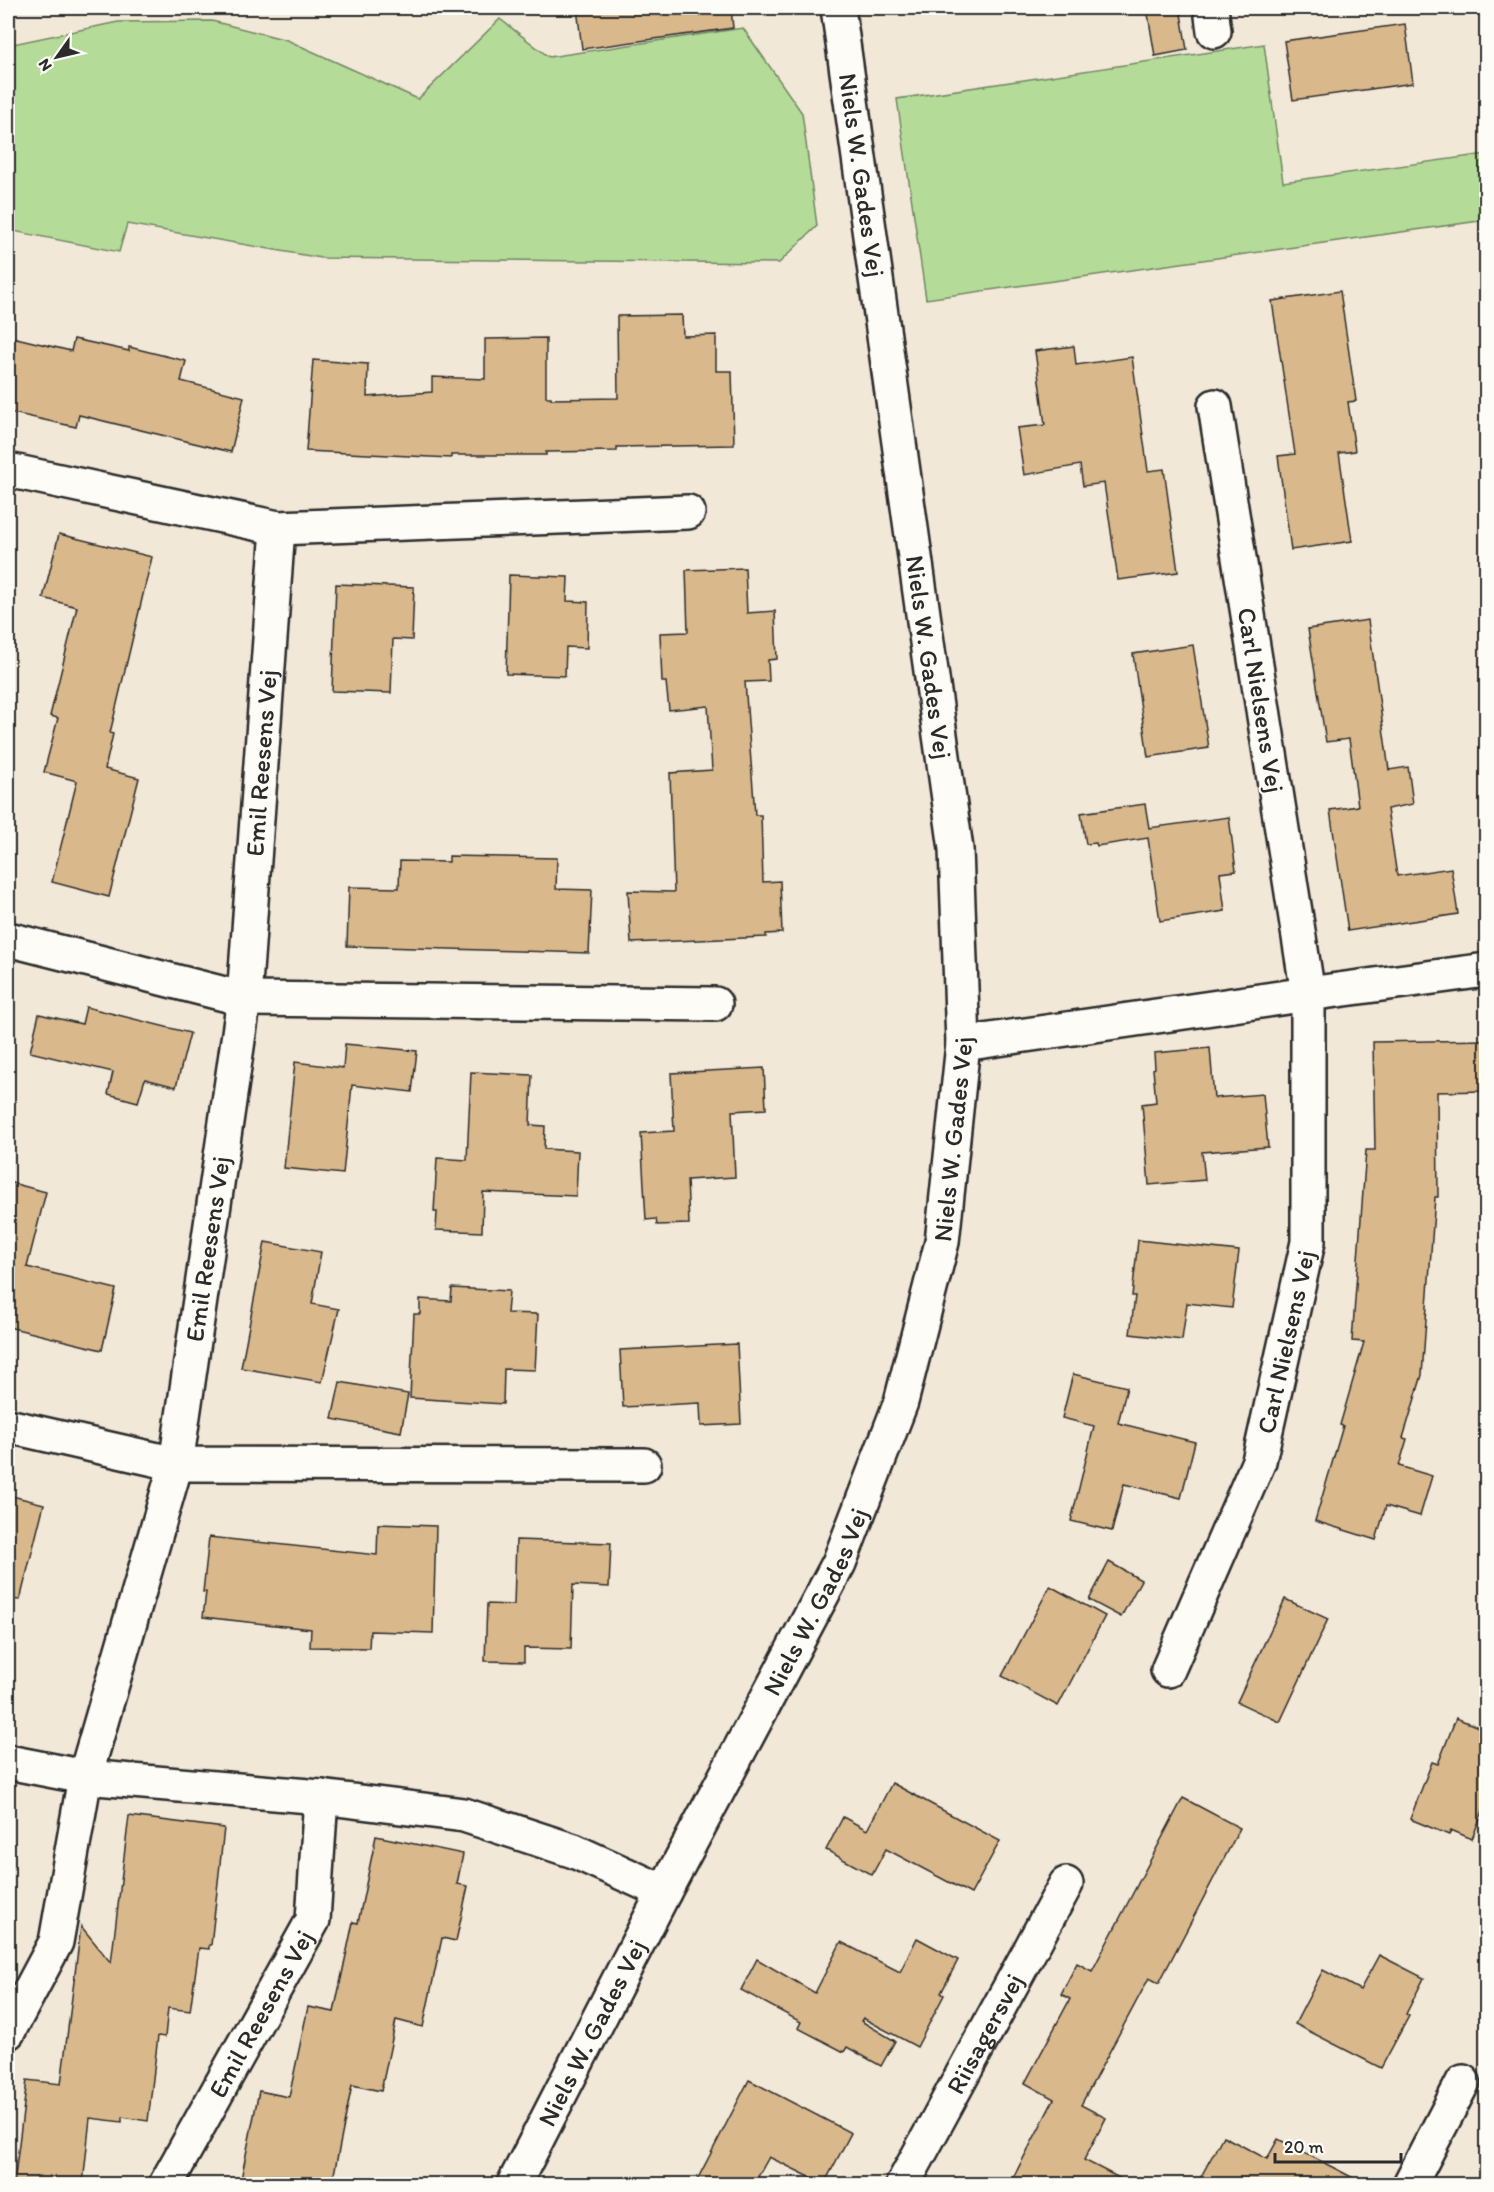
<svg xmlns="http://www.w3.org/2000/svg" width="1494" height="2192" font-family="Itim,sans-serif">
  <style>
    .green { fill: #b4dc98; stroke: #708462; stroke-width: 1.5 }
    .building { fill: #d9b88b; stroke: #2b2b2b; stroke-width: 1.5 }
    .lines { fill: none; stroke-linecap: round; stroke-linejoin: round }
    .street-casing { stroke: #2b2b2b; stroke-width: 38 }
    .secondary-casing { stroke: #2b2b2b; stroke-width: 38 }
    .street { stroke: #fdfcf7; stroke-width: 33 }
    .secondary { stroke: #fdfcf7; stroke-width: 33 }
    .labels { text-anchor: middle; stroke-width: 4.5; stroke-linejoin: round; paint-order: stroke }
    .street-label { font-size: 26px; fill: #2b2b2b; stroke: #fdfcf7 }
  </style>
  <rect width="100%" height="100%" fill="#f2e8d7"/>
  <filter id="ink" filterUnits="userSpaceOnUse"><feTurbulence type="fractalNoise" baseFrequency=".0167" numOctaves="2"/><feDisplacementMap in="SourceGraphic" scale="12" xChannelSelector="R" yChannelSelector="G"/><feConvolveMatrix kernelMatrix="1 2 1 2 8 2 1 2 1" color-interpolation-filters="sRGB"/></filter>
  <g filter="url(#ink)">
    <!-- green -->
    <g class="green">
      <path d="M 500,19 L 549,57 L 743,28 L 802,113 L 817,226 L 779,263 L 321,258 L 127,224 L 119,252 L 8,230 L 8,45 L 118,22 L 212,21 L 287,40 L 418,99 Z"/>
      <path d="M 1264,44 L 1283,182 L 1486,154 L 1486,220 L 926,299 L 897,99 Z"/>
    </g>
    <!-- building -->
    <g class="building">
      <path d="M 577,8 L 731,8 L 733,28 L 582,49 Z"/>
      <path d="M 1147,8 L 1180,8 L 1187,50 L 1155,56 Z"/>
      <path d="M 1405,24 L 1413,83 L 1293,100 L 1284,41 Z"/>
      <path d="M 1340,291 L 1356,401 L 1348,402 L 1355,451 L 1339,453 L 1352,541 L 1291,550 L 1278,456 L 1295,454 L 1272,301 Z"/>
      <path d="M 682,315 L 683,336 L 716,335 L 716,371 L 732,371 L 734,445 L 617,447 L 617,451 L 546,452 L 546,455 L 451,455 L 451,458 L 306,451 L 313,360 L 368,364 L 367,397 L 432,392 L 432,377 L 485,379 L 485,339 L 546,338 L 546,397 L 551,397 L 551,399 L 618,398 L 617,316 Z"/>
      <path d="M 8,336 L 71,351 L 74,339 L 129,351 L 129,347 L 186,361 L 181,381 L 244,397 L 231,452 L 79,415 L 76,427 L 8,412 Z"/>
      <path d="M 1074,346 L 1076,365 L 1132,357 L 1148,471 L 1164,469 L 1178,572 L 1118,580 L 1104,483 L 1083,486 L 1080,465 L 1024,475 L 1017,428 L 1045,425 L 1035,351 Z"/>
      <path d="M 59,534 L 152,557 L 110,733 L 113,734 L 105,769 L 139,778 L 109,897 L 52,882 L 77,781 L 44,772 L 58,718 L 50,716 L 77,607 L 43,598 Z"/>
      <path d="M 745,568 L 747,613 L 775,611 L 777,659 L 768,660 L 769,681 L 745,682 L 755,815 L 761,815 L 763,882 L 780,881 L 782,933 L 766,934 L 766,937 L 631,943 L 628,891 L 674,892 L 670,773 L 712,770 L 708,706 L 669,710 L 666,682 L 662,682 L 660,633 L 688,632 L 686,570 Z"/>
      <path d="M 509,575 L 568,577 L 567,601 L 588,602 L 587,648 L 566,647 L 565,676 L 506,674 Z"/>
      <path d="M 336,584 L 414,587 L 412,640 L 393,639 L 391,693 L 332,691 Z"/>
      <path d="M 1368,620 L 1389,770 L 1408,767 L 1413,804 L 1387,809 L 1397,876 L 1451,868 L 1458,914 L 1348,931 L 1330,810 L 1358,806 L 1349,739 L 1326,742 L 1308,629 Z"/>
      <path d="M 1193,645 L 1209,748 L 1148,757 L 1133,654 Z"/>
      <path d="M 1145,804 L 1149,828 L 1229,817 L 1236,871 L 1220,873 L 1225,911 L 1160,921 L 1148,838 L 1097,846 L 1096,843 L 1086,844 L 1081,813 Z"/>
      <path d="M 449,856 L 557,858 L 556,889 L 592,890 L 589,953 L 347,946 L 349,887 L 399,888 L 400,861 L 449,862 Z"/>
      <path d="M 86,1007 L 190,1033 L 176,1087 L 145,1079 L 138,1102 L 108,1094 L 113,1072 L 30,1052 L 39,1014 L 82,1024 Z"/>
      <path d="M 1486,1040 L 1486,1091 L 1437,1092 L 1438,1197 L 1435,1197 L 1422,1375 L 1403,1438 L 1407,1439 L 1399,1466 L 1432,1476 L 1420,1516 L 1386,1506 L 1376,1540 L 1315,1521 L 1343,1426 L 1340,1425 L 1364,1342 L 1352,1341 L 1366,1150 L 1375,1150 L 1373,1042 Z"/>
      <path d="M 345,1044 L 417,1051 L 412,1092 L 352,1085 L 343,1174 L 284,1168 L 295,1062 L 343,1068 Z"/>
      <path d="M 1210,1048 L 1214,1098 L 1263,1094 L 1268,1147 L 1202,1152 L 1205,1180 L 1149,1185 L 1142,1104 L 1156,1102 L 1153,1069 L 1155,1068 L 1154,1053 Z"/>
      <path d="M 764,1068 L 766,1109 L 732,1111 L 735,1177 L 687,1180 L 689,1224 L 657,1225 L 656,1219 L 646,1220 L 641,1133 L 674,1131 L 671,1073 Z"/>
      <path d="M 471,1072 L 532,1075 L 530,1125 L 545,1126 L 544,1149 L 578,1151 L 576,1196 L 483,1192 L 482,1232 L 436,1230 L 437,1212 L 434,1212 L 437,1158 L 467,1160 Z"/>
      <path d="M 8,1182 L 46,1192 L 27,1267 L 116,1289 L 102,1350 L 8,1327 Z"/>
      <path d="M 1138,1240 L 1239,1251 L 1232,1308 L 1187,1303 L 1182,1340 L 1130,1334 L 1135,1296 L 1132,1296 Z"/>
      <path d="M 265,1242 L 321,1252 L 312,1304 L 339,1309 L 322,1382 L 241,1368 Z"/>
      <path d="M 452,1288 L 509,1291 L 507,1313 L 538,1314 L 535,1370 L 504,1369 L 503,1404 L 410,1398 L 414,1314 L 420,1314 L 420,1299 L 451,1301 Z"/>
      <path d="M 737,1344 L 741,1424 L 701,1426 L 700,1403 L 623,1407 L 620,1350 Z"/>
      <path d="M 1073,1374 L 1127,1387 L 1118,1423 L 1195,1442 L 1181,1498 L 1124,1484 L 1112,1531 L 1071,1521 L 1094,1426 L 1062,1418 Z"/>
      <path d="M 340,1382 L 408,1394 L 401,1432 L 332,1419 Z"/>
      <path d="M 8,1495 L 44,1504 L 20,1600 L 8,1599 Z"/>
      <path d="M 378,1524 L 436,1526 L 433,1633 L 370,1631 L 369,1648 L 310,1647 L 311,1629 L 203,1617 L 206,1592 L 203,1592 L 209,1537 L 377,1555 Z"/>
      <path d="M 516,1540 L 611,1543 L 609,1587 L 573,1585 L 571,1649 L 524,1648 L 524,1662 L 485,1661 L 487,1604 L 514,1605 Z"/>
      <path d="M 1109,1562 L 1141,1580 L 1121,1617 L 1089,1600 Z"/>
      <path d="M 1050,1586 L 1105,1616 L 1058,1706 L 1002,1676 Z"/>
      <path d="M 1285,1599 L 1328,1619 L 1280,1722 L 1237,1702 Z"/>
      <path d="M 1456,1718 L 1486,1730 L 1486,1803 L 1472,1839 L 1451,1830 L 1449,1835 L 1410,1819 L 1432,1762 L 1438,1764 Z"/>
      <path d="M 892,1783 L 1000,1841 L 971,1894 L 886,1849 L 872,1875 L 826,1850 L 843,1817 L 867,1830 Z"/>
      <path d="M 1183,1798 L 1240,1828 L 1159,1983 L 1149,1978 L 1081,2105 L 1106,2118 L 1084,2160 L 1131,2184 L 1010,2184 L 1054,2099 L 1025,2083 L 1070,1999 L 1061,1994 L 1077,1963 L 1092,1971 Z"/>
      <path d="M 129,1816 L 224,1828 L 211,1945 L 209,1945 L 209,1949 L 199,1948 L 190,2011 L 168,2008 L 165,2037 L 158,2036 L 148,2121 L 122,2117 L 122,2122 L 90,2118 L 83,2184 L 14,2184 L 27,2080 L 61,2084 L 81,1926 L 111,1963 Z"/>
      <path d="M 376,1836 L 463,1854 L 457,1884 L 468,1886 L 456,1941 L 442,1938 L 423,2027 L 396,2020 L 381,2091 L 352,2085 L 332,2184 L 240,2184 L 259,2091 L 289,2097 L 308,2007 L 334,2012 L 353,1922 L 358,1923 Z"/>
      <path d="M 917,1938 L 958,1960 L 941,1993 L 944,1995 L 917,2047 L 863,2018 L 861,2021 L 895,2041 L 881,2066 L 847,2047 L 844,2052 L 798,2028 L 801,2022 L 741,1990 L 757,1959 L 815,1993 L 841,1942 L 900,1972 Z"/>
      <path d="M 1379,1955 L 1424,1978 L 1406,2014 L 1409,2016 L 1381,2068 L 1295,2024 L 1323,1970 L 1360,1990 Z"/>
      <path d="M 749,2080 L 851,2133 L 824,2184 L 769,2157 L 754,2184 L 695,2184 Z"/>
      <path d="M 1223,2136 L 1267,2159 L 1278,2139 L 1365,2184 L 1197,2184 Z"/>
    </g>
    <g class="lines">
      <!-- street casing -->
      <g class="street-casing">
        <g id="street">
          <path d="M 1211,8 L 1214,31"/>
          <path d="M 8,470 L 278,528 L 688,512"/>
          <path d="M 8,939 L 244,999 L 715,1004"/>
          <path d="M 963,1044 L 1308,994 L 1486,970"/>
          <path d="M 8,1426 L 176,1464 L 644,1465"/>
          <path id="s1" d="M 1168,1670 L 1259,1461 L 1308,1242 L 1308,994 L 1215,406"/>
          <path d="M 8,1762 L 85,1777 L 321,1797 L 464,1815 L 574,1851 L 664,1892"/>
          <path id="s2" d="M 8,2032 L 56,1942 L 85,1777 L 176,1464 L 244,999 L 278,528"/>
          <path id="s3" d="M 166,2184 L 313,1920 L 321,1797"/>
          <path id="s4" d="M 903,2184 L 1066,1884"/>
          <path d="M 1410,2184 L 1463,2082"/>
        </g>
      </g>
      <!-- secondary casing -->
      <g class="secondary-casing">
        <g id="secondary">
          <path id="s5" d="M 514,2184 L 664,1892 L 839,1563 L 901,1402 L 942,1242 L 963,1044 L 956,849 L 838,8"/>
        </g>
      </g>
      <!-- street -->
      <use href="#street" class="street"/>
      <!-- secondary -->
      <use href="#secondary" class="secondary"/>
    </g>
  </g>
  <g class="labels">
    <!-- street labels -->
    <g class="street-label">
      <text transform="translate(862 175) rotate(82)" y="9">Niels W. Gades Vej</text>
      <text transform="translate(929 657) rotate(82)" y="9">Niels W. Gades Vej</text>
      <text transform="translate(1261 700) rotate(81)" y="9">Carl Nielsens Vej</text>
      <text dy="9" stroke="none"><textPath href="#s2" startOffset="1302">Emil Reesens Vej</textPath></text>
      <text dy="9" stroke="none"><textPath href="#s5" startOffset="1142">Niels W. Gades Vej</textPath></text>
      <text dy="9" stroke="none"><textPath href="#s2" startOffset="813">Emil Reesens Vej</textPath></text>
      <text dy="9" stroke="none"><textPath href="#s1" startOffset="350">Carl Nielsens Vej</textPath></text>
      <text dy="9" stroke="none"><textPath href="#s5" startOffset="656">Niels W. Gades Vej</textPath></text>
      <text dy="9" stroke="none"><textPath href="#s3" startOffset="195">Emil Reesens Vej</textPath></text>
      <text dy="9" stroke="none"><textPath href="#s5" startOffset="170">Niels W. Gades Vej</textPath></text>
      <text dy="9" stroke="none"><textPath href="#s4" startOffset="171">Riisagersvej</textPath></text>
    </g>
  </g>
  <!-- margin -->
  <rect width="1494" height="2192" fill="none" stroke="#fdfcf7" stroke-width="30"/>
  <rect x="15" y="15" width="1464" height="2162" fill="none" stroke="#2b2b2b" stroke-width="2" filter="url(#ink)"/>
  <!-- north arrow -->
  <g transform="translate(57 57) rotate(236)" stroke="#fdfcf7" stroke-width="4.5" paint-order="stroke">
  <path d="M0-4.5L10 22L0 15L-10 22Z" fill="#2b2b2b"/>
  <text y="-9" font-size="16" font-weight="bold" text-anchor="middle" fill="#2b2b2b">N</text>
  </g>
  <!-- scale -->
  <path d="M1275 2153v9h126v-9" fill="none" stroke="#2b2b2b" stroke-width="3"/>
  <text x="1284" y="2153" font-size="18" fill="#2b2b2b" stroke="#fdfcf7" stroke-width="4.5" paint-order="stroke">20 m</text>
</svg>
